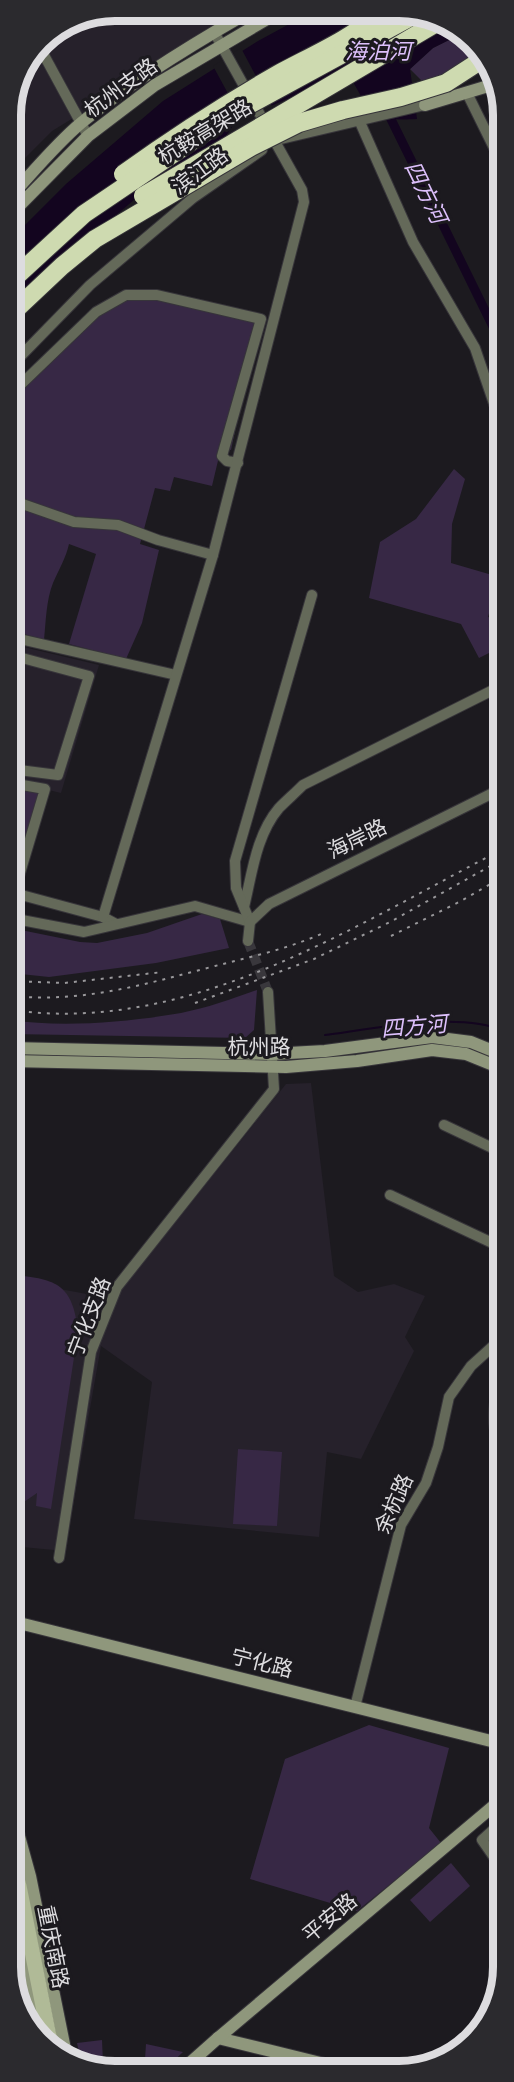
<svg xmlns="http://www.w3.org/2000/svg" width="514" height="2082" font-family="Figtree,'Noto Sans SC',sans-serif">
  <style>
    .built { fill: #26212b }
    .green { fill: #372845 }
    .water { fill: #13051f }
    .pier { fill: #1c1a1f }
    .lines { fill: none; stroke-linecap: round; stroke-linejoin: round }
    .stream { stroke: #13051f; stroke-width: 2 }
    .canal { stroke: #13051f; stroke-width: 9 }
    .street-tunnel { stroke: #39373c; stroke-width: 10; stroke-dasharray: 10 5; stroke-linecap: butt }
    .street-casing { stroke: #37353a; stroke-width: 12 }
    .secondary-casing { stroke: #37353a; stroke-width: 14 }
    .primary-casing { stroke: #37353a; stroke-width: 16 }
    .street { stroke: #646959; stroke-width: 10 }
    .secondary { stroke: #8f977c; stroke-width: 12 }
    .primary { stroke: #b0ba97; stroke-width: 15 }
    .rail { stroke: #99989b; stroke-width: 2; stroke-dasharray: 3 6; stroke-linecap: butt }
    .highway-bridge-casing { stroke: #37353a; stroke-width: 20; stroke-linecap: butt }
    .highway-bridge { stroke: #cedab0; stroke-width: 18 }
    .labels { text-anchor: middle; stroke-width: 6; stroke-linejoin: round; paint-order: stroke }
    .street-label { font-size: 21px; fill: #dddcdf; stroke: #1c1a1f }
    .water-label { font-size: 22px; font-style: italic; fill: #ddc0fc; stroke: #1c1a1f }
    .rim { fill: none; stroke: #dddcdf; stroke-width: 8 }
  </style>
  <rect width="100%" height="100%" fill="#1c1a1f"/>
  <!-- built -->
  <g class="built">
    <path d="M 240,16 L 52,131 L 11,172 L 11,109 L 41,41 L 76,18 Z"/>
    <path d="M 11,644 L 99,665 L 61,793 L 11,781 Z"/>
    <path d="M 311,1083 L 334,1276 L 358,1292 L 394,1284 L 425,1296 L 405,1337 L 414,1351 L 361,1459 L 327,1452 L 319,1537 L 134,1519 L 152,1382 L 101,1346 L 65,1551 L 11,1546 L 11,1280 L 114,1299 L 286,1084 Z"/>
    <path d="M 503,1624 L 503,1666 L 493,1664 Z"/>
  </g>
  <!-- green -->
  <g class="green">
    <path d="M 459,35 L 477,46 L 487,68 L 423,82 L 410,69 L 433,48 Z"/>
    <path d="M 126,295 L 157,295 L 258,321 L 231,450 L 221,448 L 212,486 L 174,477 L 170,491 L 155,488 L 140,544 L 159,550 L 142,623 L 126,659 L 69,644 L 96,554 L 69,544 C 66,558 59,569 53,583 C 46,601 46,621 44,640 L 11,630 L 11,397 L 96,312 Z"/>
    <path d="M 454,469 L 465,479 L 452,524 L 451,563 L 499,577 L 488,617 L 503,622 L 503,646 L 479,658 L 461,624 L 369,598 L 380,542 L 416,519 Z"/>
    <path d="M 11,781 L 45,789 L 11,904 Z"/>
    <path d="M 202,914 L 220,919 L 229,948 L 156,963 L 49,977 L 11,973 L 11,928 L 80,942 L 97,943 L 147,933 Z"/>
    <path d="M 257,990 L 254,1030 L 245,1038 L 11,1034 L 11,1020 C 63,1028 129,1022 181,1013 C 207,1008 232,999 257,990 Z"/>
    <path d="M 14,1275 C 57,1279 73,1285 78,1331 L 51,1509 L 36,1506 L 37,1493 L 21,1504 L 11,1504 L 11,1276 Z"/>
    <path d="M 238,1449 L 282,1452 L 277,1526 L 233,1524 Z"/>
    <path d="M 369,1725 L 449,1748 L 429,1828 L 441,1843 L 357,1911 L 250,1879 L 285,1759 Z"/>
    <path d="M 451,1863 L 470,1886 L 430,1922 L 410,1900 Z"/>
    <path d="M 102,2040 L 103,2063 L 137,2066 L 145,2059 L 146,2044 L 183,2052 L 164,2070 L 95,2069 L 81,2062 L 77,2043 Z"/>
  </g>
  <!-- water -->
  <path class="water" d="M 425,14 L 459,35 L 433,48 L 410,69 L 417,119 C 368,122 371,112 348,73 L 236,121 L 224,139 L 135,199 L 38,282 L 11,310 L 11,239 L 66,184 L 163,101 L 258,41 L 306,15 Z"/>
  <!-- pier -->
  <path class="pier" d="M 241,48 L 273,108 L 243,121 L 213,66 Z"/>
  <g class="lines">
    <!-- stream -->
    <path class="stream" d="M 325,1035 C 371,1029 461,1011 503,1031"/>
    <!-- canal -->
    <path class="canal" d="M 386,109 L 503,347"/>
    <!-- street-tunnel -->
    <path class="street-tunnel" d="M 248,941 L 268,992"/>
    <!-- street casing -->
    <g class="street-casing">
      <g id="street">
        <path d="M 39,46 L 88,136"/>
        <path d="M 467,93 L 503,166"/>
        <path d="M 359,120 L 413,242 L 475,348 L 503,430"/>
        <path d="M 281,139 L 425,105"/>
        <path d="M 11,366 L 90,285 L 193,198 L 262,150"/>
        <path d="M 11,394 L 96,312 L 126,295 L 157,295 L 261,319 L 222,456 L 227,461 L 238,463"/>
        <path d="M 11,500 L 74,522 L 118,525 L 158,540 L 213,555"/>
        <path d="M 11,637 L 176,675"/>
        <path d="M 11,655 L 89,676 L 58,775 L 11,769"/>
        <path d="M 11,783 L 45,789 L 14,893 L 103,917 L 116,924"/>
        <path d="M 244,907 C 252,874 256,835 279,808 C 287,800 295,793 303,785 L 503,685"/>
        <path d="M 103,917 L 213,555 L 304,202 L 302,190 L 214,32"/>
        <path d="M 11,918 L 84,932 L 195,906 L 250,922"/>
        <path d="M 250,922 L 236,888 L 235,861 L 312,595"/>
        <path d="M 248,941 L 250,922 L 269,904 L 503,788"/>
        <path d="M 444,1125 L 503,1153"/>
        <path d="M 390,1195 L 503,1248"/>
        <path d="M 503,1366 C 495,1386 488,1434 503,1451"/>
        <path d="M 59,1558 L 91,1352 L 117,1287 L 274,1089 L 268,992"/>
        <path d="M 355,1707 L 401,1525 L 426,1483 L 438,1447 L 449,1397 L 471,1366 L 503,1337"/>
        <path d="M 503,1821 L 482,1840 L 496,1860 L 503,1862"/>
      </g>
    </g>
    <!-- secondary casing -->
    <g class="secondary-casing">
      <g id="secondary">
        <path d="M 425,105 L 495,84"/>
        <path d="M 11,196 C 33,172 56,144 81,123 C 129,83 188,47 242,16"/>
        <path d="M 11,214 L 88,136 L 155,85 L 272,16"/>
        <path d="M 11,1048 L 271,1054 L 325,1051 L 432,1037 L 471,1042 L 503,1055"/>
        <path d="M 11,1061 L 286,1067 L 357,1061 L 432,1050 L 466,1054 L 503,1069"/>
        <path d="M 11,1621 L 503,1744"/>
        <path d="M 11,1807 L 30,1876 L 66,2054"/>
        <path d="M 11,1907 L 34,2027"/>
        <path d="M 218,2038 L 349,2070"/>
        <path d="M 182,2070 L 218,2038 L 503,1798"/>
      </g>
    </g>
    <!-- primary casing -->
    <g class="primary-casing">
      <path id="primary" d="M 11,1858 L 19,1886 L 51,2046"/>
    </g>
    <!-- street -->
    <use href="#street" class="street"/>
    <!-- secondary -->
    <use href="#secondary" class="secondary"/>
    <!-- primary -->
    <use href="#primary" class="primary"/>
    <!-- rail -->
    <g class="rail">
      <path d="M 391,936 L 459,902 L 503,877"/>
      <path d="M 11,981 L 64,983 L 163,972"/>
      <path d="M 11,996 C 85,1003 145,984 215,966 C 250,957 287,949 321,934"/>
      <path d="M 195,1003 L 314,959 L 390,922 L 503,859"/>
      <path d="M 11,1010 C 190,1035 351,927 503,849"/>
    </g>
    <!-- highway-bridge casing -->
    <g class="highway-bridge-casing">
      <g id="highway-bridge">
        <path d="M 123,174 C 173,138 224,105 278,74 C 309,57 353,38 377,15"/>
        <path d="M 143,196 L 438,22"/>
        <path d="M 11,281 L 84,214 L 229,116 L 416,14"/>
        <path d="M 11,314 L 62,266 L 95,239 L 251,147 L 299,123 L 343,110 L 401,97 L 446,83 L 483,59"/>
      </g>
    </g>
    <!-- highway-bridge -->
    <use href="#highway-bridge" class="highway-bridge"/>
  </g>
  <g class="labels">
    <!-- street labels -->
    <g class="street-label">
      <text transform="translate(121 88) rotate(-36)" y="7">杭州支路</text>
      <text transform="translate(205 132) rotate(-31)" y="7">杭鞍高架路</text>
      <text transform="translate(200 171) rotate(-36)" y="7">滨江路</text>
      <text transform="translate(357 839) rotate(-26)" y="7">海岸路</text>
      <text x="259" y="1054">杭州路</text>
      <text transform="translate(89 1317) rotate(-69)" y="7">宁化支路</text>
      <text transform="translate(394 1504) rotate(-66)" y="7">余杭路</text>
      <text transform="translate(262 1663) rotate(14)" y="7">宁化路</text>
      <text transform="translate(330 1918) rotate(-40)" y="7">平安路</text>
      <text transform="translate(53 1947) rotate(79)" y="7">重庆南路</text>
    </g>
    <!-- water labels -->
    <g class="water-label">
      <text x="378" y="59">海泊河</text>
      <text transform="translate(426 192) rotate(64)" y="8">四方河</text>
      <text transform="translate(414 1026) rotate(-5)" y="8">四方河</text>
    </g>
  </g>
  <!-- crop -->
  <path d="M0 0H514V2082H0ZM115 21H399A94 94 0 0 1 493 115V1967A94 94 0 0 1 399 2061H115A94 94 0 0 1 21 1967V115A94 94 0 0 1 115 21Z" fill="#2b2a2e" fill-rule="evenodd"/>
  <path class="rim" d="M115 21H399A94 94 0 0 1 493 115V1967A94 94 0 0 1 399 2061H115A94 94 0 0 1 21 1967V115A94 94 0 0 1 115 21Z"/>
</svg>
